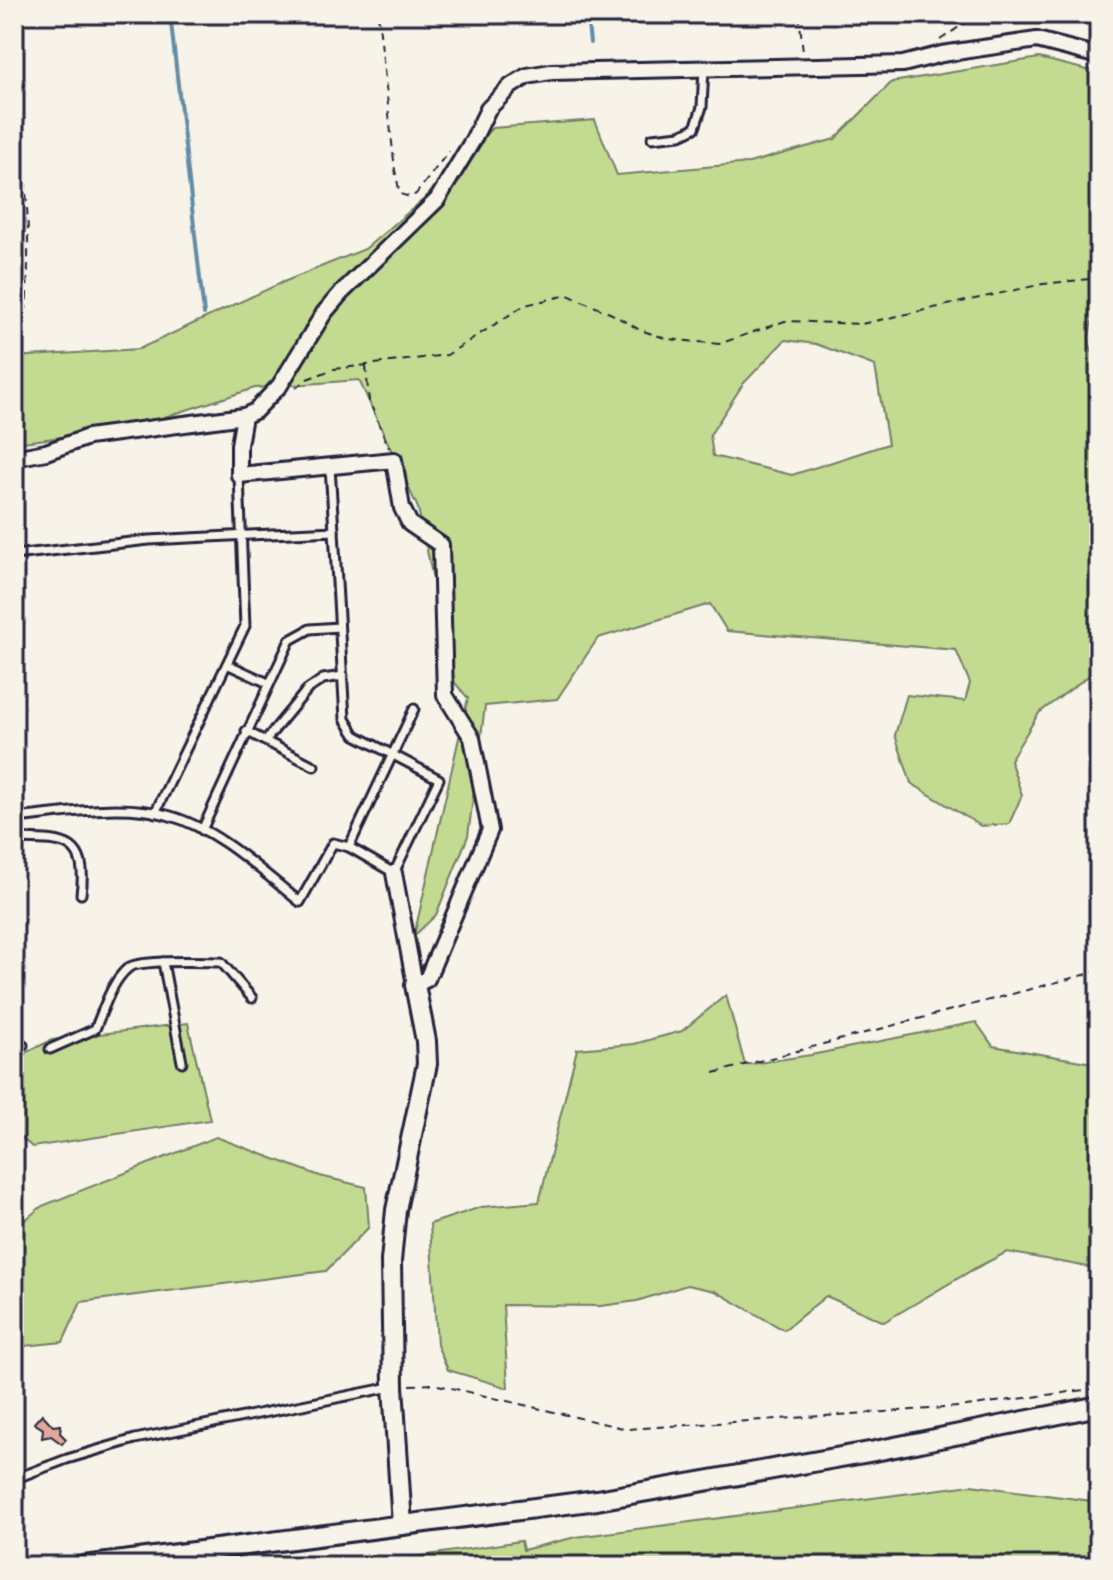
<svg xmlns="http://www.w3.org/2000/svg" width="1113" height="1580" font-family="'Architects Daughter',sans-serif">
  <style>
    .green { fill: #c3da91; stroke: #727e66; stroke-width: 2; fill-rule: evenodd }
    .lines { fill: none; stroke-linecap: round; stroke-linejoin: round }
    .stream { stroke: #628ca6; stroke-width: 4 }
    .building { fill: #e2a89e; stroke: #22223b; stroke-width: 2 }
    .service-casing { stroke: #22223b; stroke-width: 13 }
    .minor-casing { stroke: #22223b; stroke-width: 20 }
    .tertiary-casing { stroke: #22223b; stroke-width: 24 }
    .path { stroke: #22223b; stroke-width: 2; stroke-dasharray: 8 6; stroke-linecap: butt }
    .service { stroke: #f7f3e8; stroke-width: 7 }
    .minor { stroke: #f7f3e8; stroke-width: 14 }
    .tertiary { stroke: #f7f3e8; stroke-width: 18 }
  </style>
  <rect width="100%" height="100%" fill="#f7f3e8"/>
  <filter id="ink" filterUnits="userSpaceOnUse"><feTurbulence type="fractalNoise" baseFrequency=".0125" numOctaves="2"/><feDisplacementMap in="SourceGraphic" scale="16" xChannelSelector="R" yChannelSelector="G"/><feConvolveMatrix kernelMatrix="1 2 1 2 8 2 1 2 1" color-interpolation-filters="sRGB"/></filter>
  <g filter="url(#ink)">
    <!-- green -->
    <g class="green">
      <path d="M 1039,58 L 1099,73 L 1099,302 C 1092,322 1081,344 1099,361 L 1099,668 L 1039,713 L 1010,760 L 1022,795 L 1009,824 L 981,826 L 911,783 L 895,735 L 907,695 L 965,701 L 970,683 L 956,650 L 727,631 L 710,604 L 598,638 L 557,699 L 485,706 L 468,836 L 436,915 L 414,936 L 468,698 L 455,683 L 418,508 L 359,380 L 255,388 L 127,429 L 14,443 L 14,357 L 139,349 L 281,283 L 365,249 L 424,199 L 492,128 L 595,120 L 617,175 L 749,163 L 835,139 L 892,82 ZM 785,340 L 816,344 L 875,366 L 888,444 L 792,475 L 713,456 L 710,435 L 743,384 Z"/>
      <path d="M 726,995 L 745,1065 L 811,1055 L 976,1022 L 993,1046 L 1099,1064 L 1099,1269 L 1007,1252 L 974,1269 L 884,1322 L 826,1296 L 784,1330 L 715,1291 L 687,1285 L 637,1301 L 601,1306 L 503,1305 L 508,1388 L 448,1370 L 437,1345 L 430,1224 L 481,1207 L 539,1202 L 577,1049 L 634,1044 L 682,1031 Z"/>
      <path d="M 188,1023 L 210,1120 L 32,1147 L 14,1131 L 14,1058 L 52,1040 Z"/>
      <path d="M 216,1137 L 320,1176 L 366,1187 L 369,1227 L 326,1271 L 81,1302 L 63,1342 L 14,1347 L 14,1229 L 42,1206 Z"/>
      <path d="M 971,1485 L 1099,1502 L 1099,1566 L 356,1566 L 521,1541 L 523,1550 L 576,1537 Z"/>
    </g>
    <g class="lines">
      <!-- stream -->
      <g class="stream">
        <path d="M 170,14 L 204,314"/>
        <path d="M 587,14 L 590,43"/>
      </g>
    </g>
    <!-- building -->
    <path class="building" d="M 42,1414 L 53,1426 L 61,1425 L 60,1433 L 66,1439 L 62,1444 L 51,1436 L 42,1438 L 43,1429 L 34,1423 Z"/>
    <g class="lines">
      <!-- service casing -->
      <g class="service-casing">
        <g id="service">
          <path d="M 652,138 L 680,135 L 695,128 L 702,107 L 704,68"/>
          <path d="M 330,467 L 334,531"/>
          <path d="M 14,555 L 149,540 L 334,531 L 345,719 L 355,735 L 439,779 L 394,873 L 349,847 L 333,843 L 300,902 C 260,870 217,828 167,815 C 119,802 62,814 14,818"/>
          <path d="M 227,664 L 268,683"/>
          <path d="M 246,731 L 314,766"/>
          <path d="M 265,741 L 307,690 L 323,679 L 343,676"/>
          <path d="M 155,813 L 245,626 L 239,476"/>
          <path d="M 202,830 L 290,640 L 310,629 L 339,627"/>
          <path d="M 14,839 C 61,840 89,836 81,894"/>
          <path d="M 349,847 L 414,709"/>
          <path d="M 163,962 L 182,1062"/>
          <path d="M 14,1048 L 23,1045"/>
          <path d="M 50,1049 L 95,1029 C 104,1009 111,982 128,968 C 139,959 203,962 221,962 L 252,998"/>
          <path d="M 14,1479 L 67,1459 L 135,1439 L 391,1387"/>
        </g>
      </g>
      <!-- minor casing -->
      <g class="minor-casing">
        <g id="minor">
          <path d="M 244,416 L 239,445 L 239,475 L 394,460 L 402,508 L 410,524 L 441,545 L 445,695 L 472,738 L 490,830 L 427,979 L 415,985 L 394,873"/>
          <path d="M 14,458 L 46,452 L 88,437 L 244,416 L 255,411 L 280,385 L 324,313 L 341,293 L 437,200 L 473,140 L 488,109 L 511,86 L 527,76 L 551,72 L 903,64 L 942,54 L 1037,40 L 1099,56"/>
        </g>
      </g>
      <!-- tertiary casing -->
      <g class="tertiary-casing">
        <g id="tertiary">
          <path d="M 402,1525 L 393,1386 L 391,1261 L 396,1210 L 427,1064 L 426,1041 L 415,985"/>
          <path d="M 84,1566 L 597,1500 L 875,1451 L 1099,1406"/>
        </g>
      </g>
      <!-- path -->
      <g class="path">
        <path d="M 378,14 L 395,170 L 400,194 L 410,197 L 416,194 L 449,151"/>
        <path d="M 799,14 L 803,52"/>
        <path d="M 940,40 L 978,14"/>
        <path d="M 14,97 C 27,167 31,238 26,309"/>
        <path d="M 366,366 L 369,401 L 389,448"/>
        <path d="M 296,388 L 307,379 L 334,369 L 447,355 L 525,305 L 568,295 L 612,314 L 640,330 L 668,339 L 719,344 L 785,321 L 861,324 L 1043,284 L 1099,278"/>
        <path d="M 714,1073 L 1099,971"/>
        <path d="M 410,1385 L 434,1384 L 627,1429 L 959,1407 L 1099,1388"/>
      </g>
      <!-- service -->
      <use href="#service" class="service"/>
      <!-- minor -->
      <use href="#minor" class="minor"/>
      <!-- tertiary -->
      <use href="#tertiary" class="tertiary"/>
    </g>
  </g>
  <!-- margin -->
  <rect width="1113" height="1580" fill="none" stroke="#f7f3e8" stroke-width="48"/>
  <rect x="24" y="24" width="1065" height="1532" fill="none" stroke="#22223b" stroke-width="3" filter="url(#ink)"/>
</svg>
